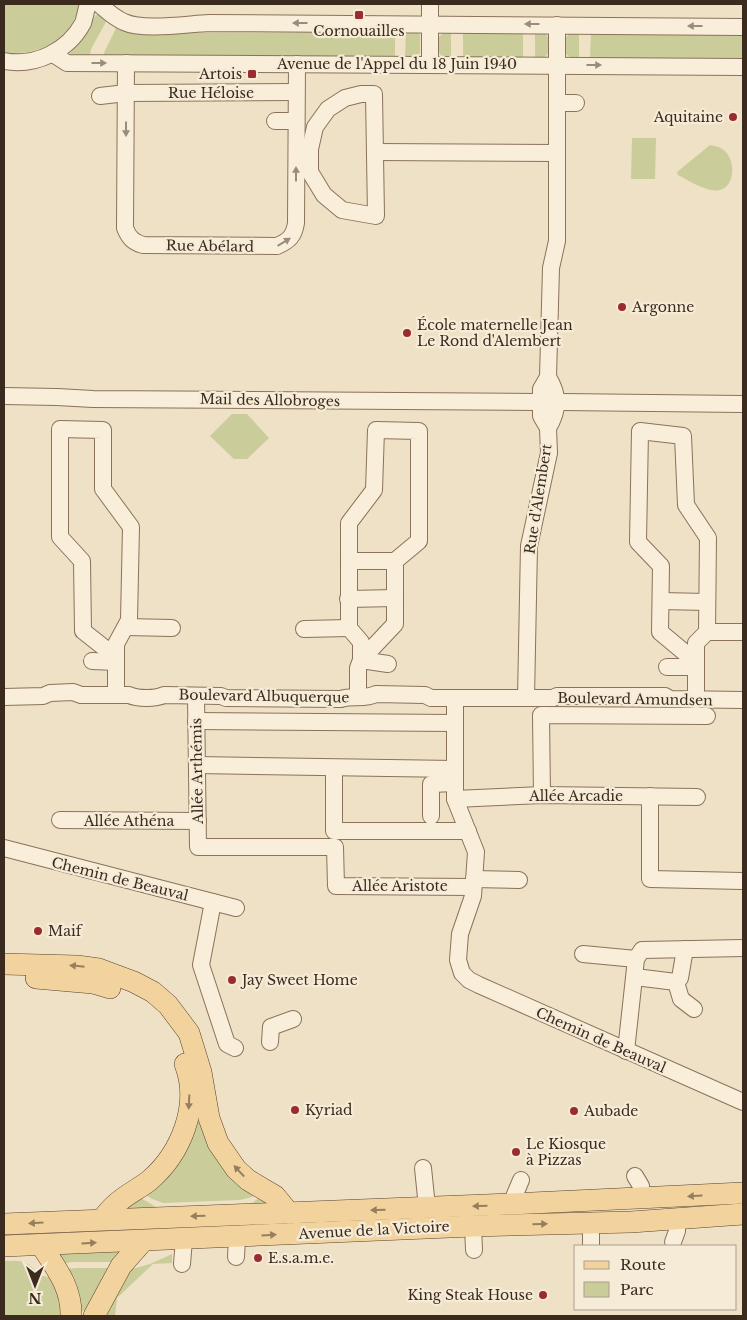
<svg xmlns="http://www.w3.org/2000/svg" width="747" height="1320" font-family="'Libre Baskerville',serif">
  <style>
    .green { fill: #cacd9a }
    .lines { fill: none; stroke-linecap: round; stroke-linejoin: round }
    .minor-casing { stroke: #8a725b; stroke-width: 18 }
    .major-casing { stroke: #58412f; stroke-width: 22 }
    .minor { stroke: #f9eeda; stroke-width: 16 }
    .major { stroke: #f2d39e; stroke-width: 21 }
    .oneway { fill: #9a8c7c }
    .oneway2 { fill: #967f5e }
    .poi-dot { fill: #9a2b31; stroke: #f6ebd6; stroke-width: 2 }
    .labels { text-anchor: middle; stroke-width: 4.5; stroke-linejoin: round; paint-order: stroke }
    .poi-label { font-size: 14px; fill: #3b2b1f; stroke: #f6ebd6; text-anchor: start }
    .street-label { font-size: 14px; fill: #3b2b1f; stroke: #f6ebd6 }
  </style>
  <rect width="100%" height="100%" fill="#efe1c6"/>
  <!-- green -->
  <g class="green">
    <path d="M 4,4 L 80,4 C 72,38 38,58 4,52 Z"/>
    <path d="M 96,15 L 100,15 L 107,20 L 91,49 L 90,57 L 74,56 L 70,54 Z"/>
    <path d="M 117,26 L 142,33 L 395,32 L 395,56 L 102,57 Z"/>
    <path d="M 406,31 L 415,31 L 420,35 L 420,53 L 415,56 L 405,56 Z"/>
    <path d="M 444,32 L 451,32 L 451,57 L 442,57 L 439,52 L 439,37 Z"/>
    <rect x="463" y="32" width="60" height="25"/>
    <path d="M 535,32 L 543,32 L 548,37 L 549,52 L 545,57 L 535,58 Z"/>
    <path d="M 572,32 L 579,33 L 579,59 L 571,58 L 566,54 L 566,37 Z"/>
    <path d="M 591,33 L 742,35 L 742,61 L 590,58 Z"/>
    <path d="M 632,138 L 656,138 L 655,179 L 631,179 Z"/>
    <path d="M 710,145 C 715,146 721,147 725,151 C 738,164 734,195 711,190 C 700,188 688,180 678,175 L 677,172 Z"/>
    <path d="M 232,414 L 247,414 L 269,438 L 247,459 L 234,459 L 210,436 Z"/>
    <path d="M 194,1110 L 257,1193 L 252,1197 L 240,1200 L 163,1203 L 152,1199 L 143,1193 Z"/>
    <path d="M 137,1196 L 160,1209 L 242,1206 L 252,1203 L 262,1196 L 268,1199 L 268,1202 L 264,1206 L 129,1211 L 127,1209 L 127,1203 Z"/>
    <path d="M 122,1250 L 116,1262 L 72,1262 L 61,1264 L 53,1254 Z"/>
    <path d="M 172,1254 L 172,1263 L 153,1264 L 117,1298 L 115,1316 L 107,1316 L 122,1282 L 132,1269 L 150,1264 Z"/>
    <path d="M 4,1261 C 11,1261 18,1260 24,1262 C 37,1268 37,1278 53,1277 L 63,1316 L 4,1316 Z"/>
    <path d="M 77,1268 L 111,1268 L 90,1313 L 79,1310 L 65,1269 Z"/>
  </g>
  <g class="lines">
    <!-- minor casing -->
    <g class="minor-casing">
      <g id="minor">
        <path d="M 99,4 C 107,11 114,18 124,22 C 143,31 187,24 209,23 L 743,27"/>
        <path d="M 53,54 L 67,63 L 743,67"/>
        <path d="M 4,61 C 35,67 68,51 83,23 C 85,17 86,10 88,4"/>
        <path d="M 126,63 L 125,228 C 129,238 133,242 143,245 L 277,246 C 289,241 294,236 296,223 L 297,64"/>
        <path d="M 430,64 L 430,4"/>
        <path d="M 361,94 L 374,94 L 376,216 L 342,210 L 324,195 L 310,172 L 310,149 L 315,127 L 328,109 L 345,98 Z"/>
        <path d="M 100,96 L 126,93 L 296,92"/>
        <path d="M 557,103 L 576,103"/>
        <path d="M 275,121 L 296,121"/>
        <path d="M 375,152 L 557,153"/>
        <path d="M 548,377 C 559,395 559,410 548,428"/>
        <path d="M 4,396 L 57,397 L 93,399 L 536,402"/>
        <path d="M 561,402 L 743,404"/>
        <path d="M 376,430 L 419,431 L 419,541 L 395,561 L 395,624 L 361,660 L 361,642 L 349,628 L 349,523 L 374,490 Z"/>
        <path d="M 349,561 L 395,561"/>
        <path d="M 348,599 L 395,598"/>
        <path d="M 661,601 L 707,602"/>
        <path d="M 126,627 L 172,628"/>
        <path d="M 304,629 L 349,628"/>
        <path d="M 707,632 L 743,632"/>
        <path d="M 92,661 L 116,662"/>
        <path d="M 667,667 L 696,667"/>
        <path d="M 116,695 L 116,644 L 129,620 L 131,527 L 103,489 L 103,430 L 60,429 L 60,537 L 82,561 L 83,631 L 116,657"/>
        <path d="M 196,696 L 198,847 L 335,847 L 336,886 L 473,887"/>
        <path d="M 4,697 L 43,696 L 50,693 L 73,692 L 81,695 L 129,695 C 138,699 155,699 164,695 L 221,696 L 226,698 L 341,699 C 352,695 364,700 376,694 L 425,695 L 431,698 L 553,698 L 557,696 L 665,696 L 670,699 L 743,700"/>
        <path d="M 358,697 L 358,668 L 361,660 L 388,664"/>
        <path d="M 455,698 L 455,799 L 476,852 L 473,896 L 460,934 L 458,960 L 462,973 L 469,980 L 479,985 L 743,1102"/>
        <path d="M 526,698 L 529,546 L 549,453 L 548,428 L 541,416 L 541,389 L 548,377 L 551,268 L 557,241 L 557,25"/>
        <path d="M 696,700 L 696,643 L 707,632 L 708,538 L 686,505 L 683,436 L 640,431 L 638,542 L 661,566 L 660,632 L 696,662"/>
        <path d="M 196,721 L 454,723"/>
        <path d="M 197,765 L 455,769"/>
        <path d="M 334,768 L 334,831 L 468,831"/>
        <path d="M 542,795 L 541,715 L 707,716"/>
        <path d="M 650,796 L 650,879 L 743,881"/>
        <path d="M 455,799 L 542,795 L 697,797"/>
        <path d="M 431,816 L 431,784 L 455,783"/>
        <path d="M 60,820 L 198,821"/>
        <path d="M 4,848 L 236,908"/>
        <path d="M 474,879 L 519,880"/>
        <path d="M 213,902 L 201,965 L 227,1044 L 235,1048"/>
        <path d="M 583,954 L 636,959"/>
        <path d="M 635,977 L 676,982 L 680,978 L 685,949"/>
        <path d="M 676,982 L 681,999 L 694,1009"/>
        <path d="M 270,1042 L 271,1027 L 293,1019"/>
        <path d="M 626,1051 L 636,959 L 642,950 L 743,948"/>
        <path d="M 423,1168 L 427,1207"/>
        <path d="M 635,1176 L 641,1186 L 642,1198"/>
        <path d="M 511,1204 L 521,1180"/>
        <path d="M 591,1223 L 591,1245"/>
        <path d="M 473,1226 L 474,1250"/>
        <path d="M 673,1242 L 677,1231 L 677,1219"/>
        <path d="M 236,1257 L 237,1237"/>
        <path d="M 182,1264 L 184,1239"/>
      </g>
    </g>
    <!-- major casing -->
    <g class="major-casing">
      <g id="major">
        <path d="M 4,964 L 77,966 L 99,969 L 134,982 L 153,992 L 168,1005 L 189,1033 L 201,1072 L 209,1118 L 218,1143 L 236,1169 L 248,1180 L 275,1196 L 289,1213"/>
        <path d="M 36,978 L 93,983 L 110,988"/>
        <path d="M 102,1219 C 106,1215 110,1209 115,1205 C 125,1195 139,1189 150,1180 C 181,1153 201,1105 185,1064"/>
        <path d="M 4,1224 L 511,1204 L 743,1193"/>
        <path d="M 41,1245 C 56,1268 72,1288 71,1316"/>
        <path d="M 4,1246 L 473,1226 L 631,1222 L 743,1214"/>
        <path d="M 94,1316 L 121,1266 L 143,1241"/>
      </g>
    </g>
    <!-- minor -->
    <use href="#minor" class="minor"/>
    <!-- major -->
    <use href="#major" class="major"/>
  </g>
  <!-- one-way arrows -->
  <defs><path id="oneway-solid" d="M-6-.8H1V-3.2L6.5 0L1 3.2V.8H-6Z" transform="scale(1.25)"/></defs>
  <g class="oneway">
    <use href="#oneway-solid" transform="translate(300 23) rotate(-180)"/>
    <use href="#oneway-solid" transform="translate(532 24) rotate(-180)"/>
    <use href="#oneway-solid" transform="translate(695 26) rotate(-180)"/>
    <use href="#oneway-solid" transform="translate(99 63)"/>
    <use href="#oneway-solid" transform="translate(594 65)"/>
    <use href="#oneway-solid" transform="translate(126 129) rotate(90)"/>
    <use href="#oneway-solid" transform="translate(296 174) rotate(-90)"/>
    <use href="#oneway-solid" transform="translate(284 242) rotate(-31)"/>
  </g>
  <g class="oneway2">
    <use href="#oneway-solid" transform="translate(77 966) rotate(-174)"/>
    <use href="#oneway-solid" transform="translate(189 1102) rotate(93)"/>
    <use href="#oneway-solid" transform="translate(239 1171) rotate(-133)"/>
    <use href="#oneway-solid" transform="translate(695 1196) rotate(177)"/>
    <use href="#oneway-solid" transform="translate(480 1206) rotate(178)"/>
    <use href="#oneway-solid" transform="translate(378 1210) rotate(178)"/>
    <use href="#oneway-solid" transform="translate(198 1216) rotate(178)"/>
    <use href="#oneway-solid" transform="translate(36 1223) rotate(177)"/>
    <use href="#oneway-solid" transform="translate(540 1224) rotate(-1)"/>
    <use href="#oneway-solid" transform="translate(269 1235) rotate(-3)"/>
    <use href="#oneway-solid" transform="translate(89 1243) rotate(-3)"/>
  </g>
  <!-- markers -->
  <g class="poi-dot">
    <rect x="354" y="10" width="10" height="10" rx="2.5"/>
    <rect x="247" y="69" width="10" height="10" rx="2.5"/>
    <circle cx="733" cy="117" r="5"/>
    <circle cx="622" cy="307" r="5"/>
    <circle cx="407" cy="333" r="5"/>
    <circle cx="38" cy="931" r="5"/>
    <circle cx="232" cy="980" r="5"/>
    <circle cx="295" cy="1110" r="5"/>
    <circle cx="574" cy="1111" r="5"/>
    <circle cx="516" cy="1152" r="5"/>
    <circle cx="258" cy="1258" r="5"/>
    <circle cx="543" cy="1295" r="5"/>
  </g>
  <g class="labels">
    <!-- poi labels -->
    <g class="poi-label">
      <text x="359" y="36" text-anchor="middle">Cornouailles</text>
      <text x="242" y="79" text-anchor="end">Artois</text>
      <text x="723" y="122" text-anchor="end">Aquitaine</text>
      <text x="632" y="312">Argonne</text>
      <text x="417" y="330">École maternelle Jean<tspan x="417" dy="16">Le Rond d'Alembert</tspan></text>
      <text x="48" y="936">Maif</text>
      <text x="242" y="985">Jay Sweet Home</text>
      <text x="305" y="1115">Kyriad</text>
      <text x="584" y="1116">Aubade</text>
      <text x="526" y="1149">Le Kiosque<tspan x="526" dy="16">à Pizzas</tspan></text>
      <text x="268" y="1263">E.s.a.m.e.</text>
      <text x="533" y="1300" text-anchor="end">King Steak House</text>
    </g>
    <!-- street labels -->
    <g class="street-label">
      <text x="397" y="69">Avenue de l'Appel du 18 Juin 1940</text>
      <text x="211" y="98">Rue Héloise</text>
      <text transform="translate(210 246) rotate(1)" y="5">Rue Abélard</text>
      <text transform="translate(270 400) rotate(1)" y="5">Mail des Allobroges</text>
      <text transform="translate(538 499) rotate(-81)" y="5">Rue d'Alembert</text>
      <text transform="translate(264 696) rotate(1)" y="5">Boulevard Albuquerque</text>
      <text transform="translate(635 699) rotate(1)" y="5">Boulevard Amundsen</text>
      <text transform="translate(197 771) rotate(-91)" y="5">Allée Arthémis</text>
      <text x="576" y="801">Allée Arcadie</text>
      <text x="129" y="826">Allée Athéna</text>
      <text transform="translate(120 879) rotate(14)" y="5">Chemin de Beauval</text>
      <text x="400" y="891">Allée Aristote</text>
      <text transform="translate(601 1040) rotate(24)" y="5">Chemin de Beauval</text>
      <text transform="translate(374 1230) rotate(-3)" y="5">Avenue de la Victoire</text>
    </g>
  </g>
  <!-- border -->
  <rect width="747" height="1320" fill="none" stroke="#3b2b1f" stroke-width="10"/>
  <!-- legend -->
  <rect x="574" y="1245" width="162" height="65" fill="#f6ebd6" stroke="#ab9e8d"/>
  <rect x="584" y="1261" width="25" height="8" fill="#f2d39e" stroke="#ab9e8d"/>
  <text x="620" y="1270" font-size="15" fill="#3b2b1f">Route</text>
  <rect x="584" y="1282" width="25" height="15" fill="#cacd9a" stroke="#ab9e8d"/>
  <text x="620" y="1295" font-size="15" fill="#3b2b1f">Parc</text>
  <!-- north arrow -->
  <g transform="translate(35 1285) rotate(180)" stroke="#f6ebd6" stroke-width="4" paint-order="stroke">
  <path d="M0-4L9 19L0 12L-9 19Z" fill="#3b2b1f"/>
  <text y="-8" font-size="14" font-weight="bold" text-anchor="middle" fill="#3b2b1f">N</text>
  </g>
</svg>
